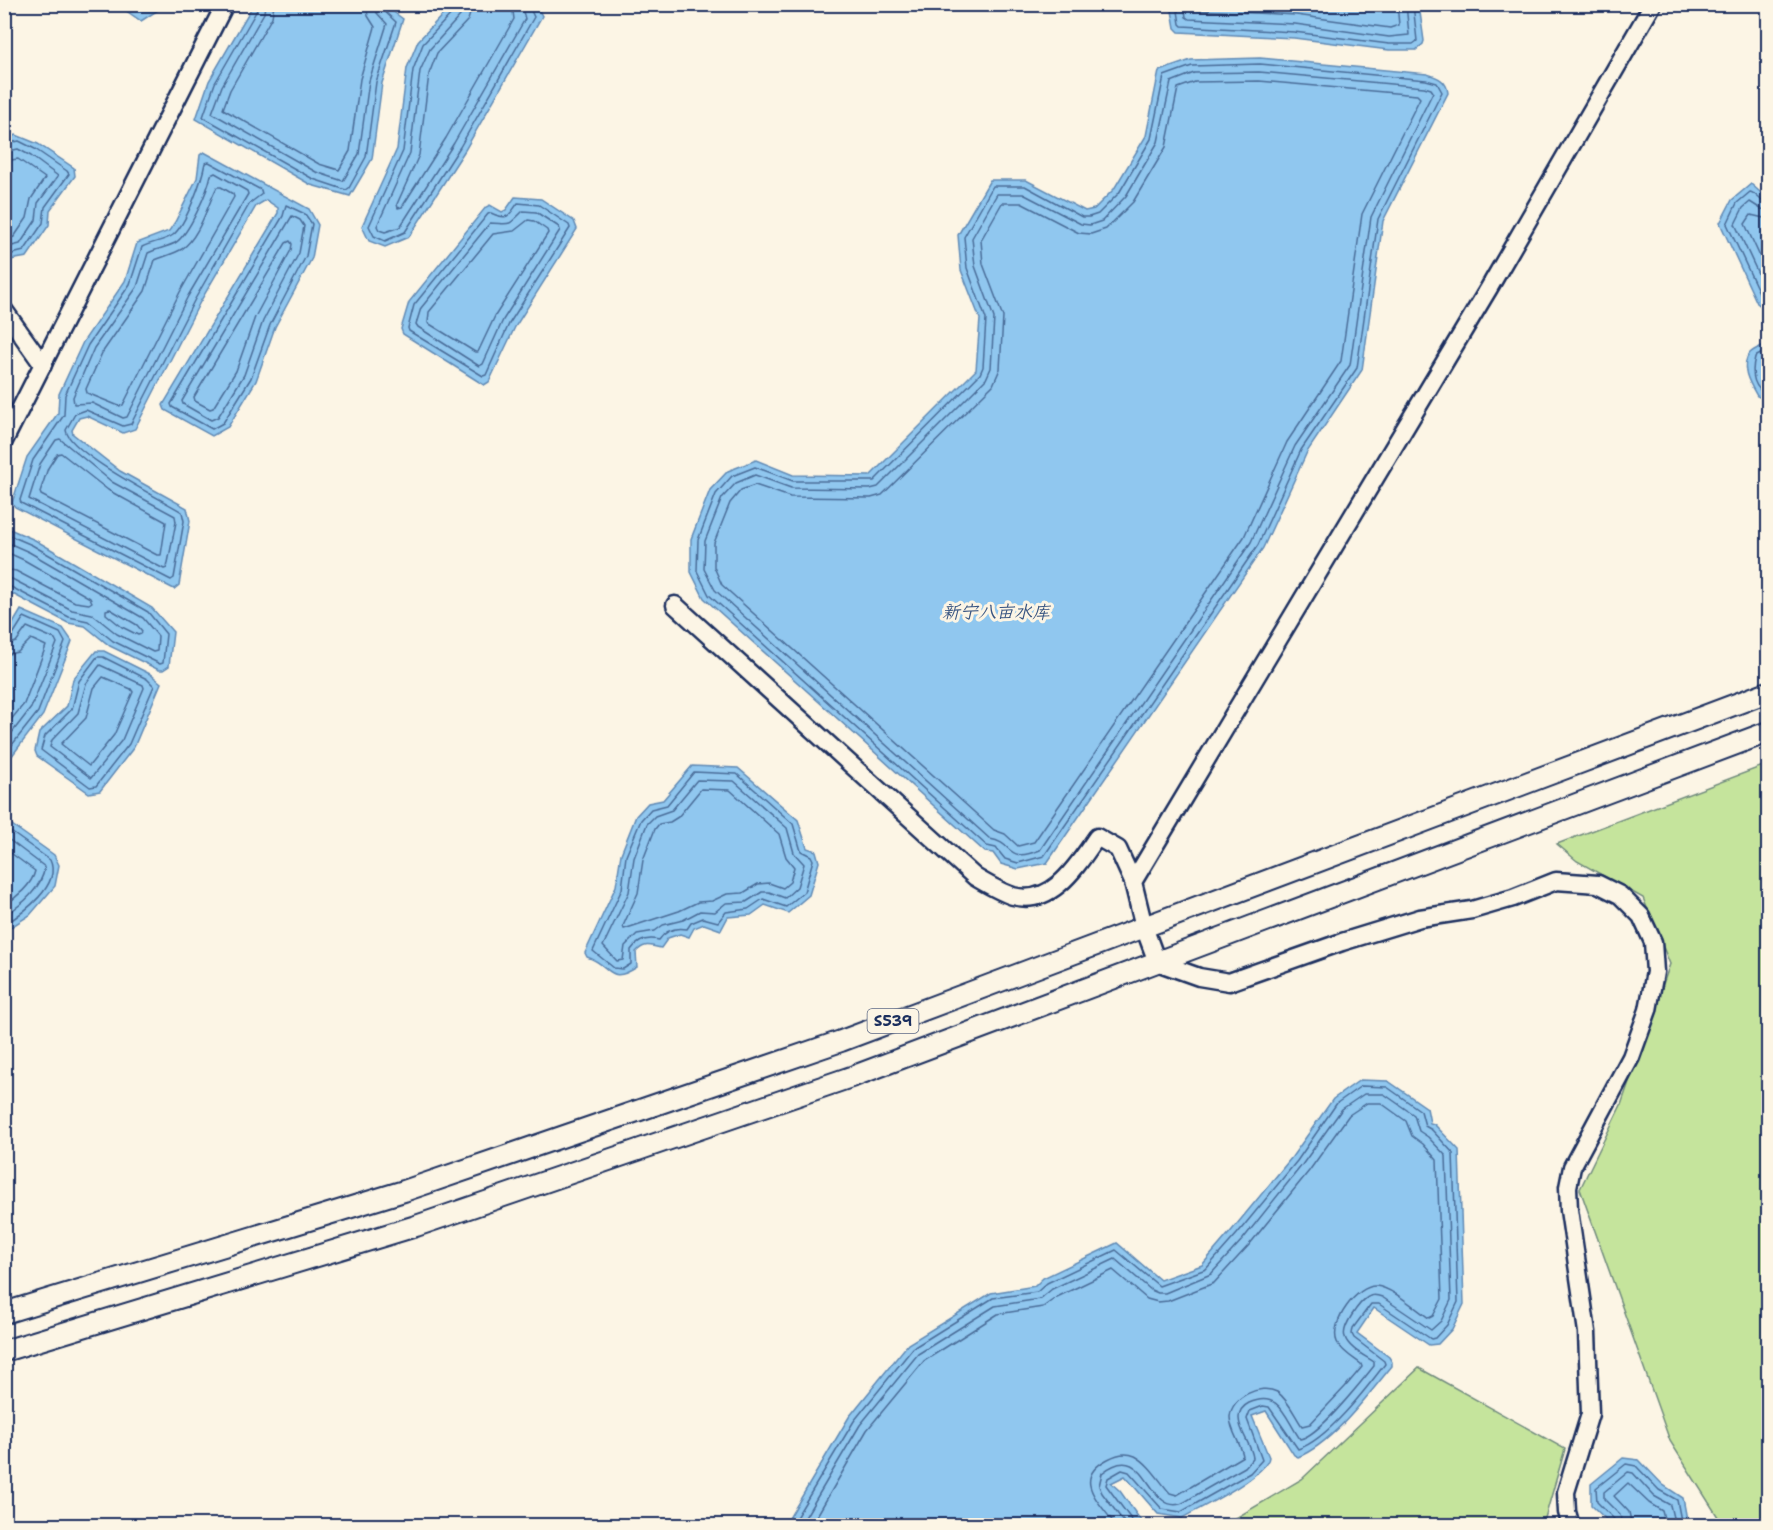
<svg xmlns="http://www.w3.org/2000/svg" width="1773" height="1530" font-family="'Shantell Sans','LXGW WenKai TC',sans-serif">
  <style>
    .green { fill: #c5e49c; stroke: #708a7d; stroke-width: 1.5 }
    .water { fill: #90c7ef; stroke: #618ab5; stroke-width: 1.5 }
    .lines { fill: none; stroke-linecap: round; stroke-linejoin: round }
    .shore { stroke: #4a6c98; stroke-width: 1.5 }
    .minor-casing { stroke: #1b2f5e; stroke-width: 21 }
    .major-casing { stroke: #1b2f5e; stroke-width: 24 }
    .minor { stroke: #fcf5e5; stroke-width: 16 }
    .major { stroke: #fcf5e5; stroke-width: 20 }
    .labels { text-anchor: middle; stroke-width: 6; stroke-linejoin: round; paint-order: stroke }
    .shield { fill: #fcf5e5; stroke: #5e6a86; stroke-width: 1.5 }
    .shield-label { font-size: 15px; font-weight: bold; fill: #1b2f5e }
    .water-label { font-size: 18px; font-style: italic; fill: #385582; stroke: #fcf5e5 }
  </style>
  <rect width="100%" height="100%" fill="#fcf5e5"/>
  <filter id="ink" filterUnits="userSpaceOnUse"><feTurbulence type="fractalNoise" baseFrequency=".0167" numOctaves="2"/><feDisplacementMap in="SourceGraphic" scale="12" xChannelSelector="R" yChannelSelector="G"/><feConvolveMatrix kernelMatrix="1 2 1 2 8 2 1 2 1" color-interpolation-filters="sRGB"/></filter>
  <g filter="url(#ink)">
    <!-- green -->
    <g class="green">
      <path d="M 1768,764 L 1768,1525 L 1723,1525 L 1670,1441 L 1580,1189 L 1621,1105 L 1670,964 L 1643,898 L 1577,861 L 1557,844 Z"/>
      <path d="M 1419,1368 L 1565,1449 L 1543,1525 L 1224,1525 L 1302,1479 Z"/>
    </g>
    <!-- water -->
    <g class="water">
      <path d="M 126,5 L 126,4 L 166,5 L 141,21 L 125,10 Z"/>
      <path d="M 253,5 L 384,5 L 403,19 L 382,83 L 372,159 L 350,196 L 311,185 L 196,119 L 209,81 Z"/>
      <path d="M 452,5 L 531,5 L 540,12 L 542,16 L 465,150 L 409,237 L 385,247 L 369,241 L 362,226 L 397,149 L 407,68 L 418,41 Z"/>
      <path d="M 1171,5 L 1419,5 L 1424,41 L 1423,44 L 1416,50 L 1389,50 L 1294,38 L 1179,32 L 1175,28 Z"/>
      <path d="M 1260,58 L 1427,74 C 1438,77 1447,81 1448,93 L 1383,221 L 1362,370 L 1307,452 L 1263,548 L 1047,863 L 1018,869 L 1001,864 L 993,853 L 985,852 L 704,598 L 691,572 L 691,539 L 710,490 L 728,471 L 756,460 L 793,475 L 870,476 L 976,370 L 980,319 L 961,270 L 958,235 L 990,180 L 1026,180 L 1085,211 L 1094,209 L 1114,189 L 1146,136 L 1159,71 L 1191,60 Z"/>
      <path d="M 16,135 L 38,144 L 74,168 L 75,176 L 50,210 L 49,225 L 27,257 L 4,261 L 5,143 L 7,138 Z"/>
      <path d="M 204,152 L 309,209 L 318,225 L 312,258 L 275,327 L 256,381 L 228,427 L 212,436 L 165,410 L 163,405 L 278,213 L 278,208 L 266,200 L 256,206 L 200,302 L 135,429 L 123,433 L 87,416 L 79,418 L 72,430 L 73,434 L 120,471 L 187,508 L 190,521 L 179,585 L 174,589 L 15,507 L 12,503 L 27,457 L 58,413 L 59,394 L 83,342 L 125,281 L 137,243 L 169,231 L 175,222 L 197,178 L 200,155 Z"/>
      <path d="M 1751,184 L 1768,199 L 1768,312 L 1757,303 L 1720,223 L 1732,200 Z"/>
      <path d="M 515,197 L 541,199 L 574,221 L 577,229 L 515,327 L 489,382 L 484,385 L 403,334 L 401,329 L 409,302 L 486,207 L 490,205 L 502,212 L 506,210 Z"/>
      <path d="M 1768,343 L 1768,401 L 1757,396 C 1750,384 1739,366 1750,353 C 1754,349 1763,346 1768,343 Z"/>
      <path d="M 5,527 L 35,540 L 152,608 L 173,632 L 169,666 L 163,670 L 159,670 L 110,646 L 85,626 L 68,623 L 5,590 Z"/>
      <path d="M 21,610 L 63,628 L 72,641 L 71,644 L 43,715 L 5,765 L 5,637 Z"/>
      <path d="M 96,651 L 104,651 L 150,674 L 161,683 L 134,747 L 100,791 L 89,793 L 37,756 L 35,751 L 39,733 L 67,706 L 73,679 Z"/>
      <path d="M 692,766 L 738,768 L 798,820 L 807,848 L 816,851 L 819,862 L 809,895 L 788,913 L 765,905 L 751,915 L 728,917 L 721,930 L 704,924 L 694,928 L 689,937 L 680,934 L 668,938 L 661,948 C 650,946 645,942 636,952 L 637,967 C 608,986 612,965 587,957 L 585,953 L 616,886 L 621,854 L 636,816 L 648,803 L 663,800 Z"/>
      <path d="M 5,820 L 54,855 L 59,865 L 55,886 L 30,915 L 5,931 Z"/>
      <path d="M 1360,1080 L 1388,1081 L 1427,1108 L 1430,1123 L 1434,1124 L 1459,1150 L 1464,1304 L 1452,1329 L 1438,1344 L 1429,1345 L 1374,1308 L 1357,1333 L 1389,1357 L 1392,1362 L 1392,1366 C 1368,1395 1333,1443 1298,1457 L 1294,1455 L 1266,1411 L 1252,1416 L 1269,1457 C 1267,1476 1200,1508 1182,1518 L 1158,1514 L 1125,1476 L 1111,1483 L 1120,1491 L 1144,1525 L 785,1525 L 849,1417 L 908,1344 L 991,1293 L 1035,1286 L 1043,1278 L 1117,1243 L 1160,1280 L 1202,1265 L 1232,1230 L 1292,1157 L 1333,1099 Z"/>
      <path d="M 1623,1458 L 1639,1460 L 1663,1485 L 1683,1498 L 1688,1525 L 1612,1525 L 1591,1505 L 1591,1484 Z"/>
    </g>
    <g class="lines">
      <!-- shore -->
      <g class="shore">
        <path d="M 258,4 L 257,10 L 215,83 L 203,117 L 313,179 L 346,190 L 349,188 L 366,157 L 376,82 L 396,22 L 383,10 L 382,4"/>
        <path d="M 265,4 L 264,13 L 222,86 L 212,113 L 316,172 L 343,181 L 359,154 L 369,81 L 387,24 L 377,13 L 375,4"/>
        <path d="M 274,4 L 272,17 L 230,90 L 223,109 L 319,164 L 339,170 L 350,151 L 360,79 L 375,27 L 368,16 L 366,4"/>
        <path d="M 456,4 L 454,11 L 423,44 L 413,70 L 403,151 L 369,226 L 374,236 L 385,241 L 405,232 L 460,147 L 534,17 L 528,4"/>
        <path d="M 464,4 L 460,16 L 430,49 L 420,71 L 410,153 L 377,226 L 379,230 L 385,232 L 400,227 L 454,143 L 525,19 L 521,4"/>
        <path d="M 473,4 L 468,20 L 437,53 L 429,74 L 419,155 L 397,204 L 398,208 L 402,207 L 446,138 L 514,19 L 512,4"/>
        <path d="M 1177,4 L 1180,24 L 1182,26 L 1294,32 L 1389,44 L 1413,44 L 1417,41 L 1413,4"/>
        <path d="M 1184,4 L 1186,17 L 1189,19 L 1295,24 L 1389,37 L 1409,35 L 1406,4"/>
        <path d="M 1194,4 L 1197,10 L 1296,15 L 1390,28 L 1399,25 L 1397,4"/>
        <path d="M 1260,64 L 1426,80 L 1437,83 L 1442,92 L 1378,219 L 1357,368 L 1301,450 L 1258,545 L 1044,856 L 1018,863 L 1005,859 L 996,848 L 987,846 L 709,595 L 697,571 L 698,540 L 716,494 L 732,476 L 755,467 L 793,481 L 874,481 L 980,374 L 983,367 L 986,319 L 967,268 L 964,237 L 993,186 L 1025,186 L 1082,217 L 1089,217 L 1098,214 L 1119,193 L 1151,139 L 1164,76 L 1192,66 Z"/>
        <path d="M 1259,72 L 1424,87 L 1431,89 L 1433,92 L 1371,217 L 1350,365 L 1295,446 L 1251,542 L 1040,850 C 1005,864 1015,843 990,839 L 715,590 L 704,569 L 705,541 L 722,498 L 736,483 L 755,475 L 791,488 L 870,489 L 878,487 L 986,379 L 991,368 L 994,318 L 975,266 L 972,238 L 997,194 L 1023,194 L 1081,224 L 1090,225 L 1102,221 L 1126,196 L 1158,142 L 1171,82 L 1194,73 Z"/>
        <path d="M 1259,81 L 1417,95 L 1420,98 L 1362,214 L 1341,361 L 1287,442 L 1244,537 L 1034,842 L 1018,846 L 1005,834 L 994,830 L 722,585 L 714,567 L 714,543 L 730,503 L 741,490 L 755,485 L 790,497 L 871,498 L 882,495 L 993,385 L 1000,369 L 1003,317 L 983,264 L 981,240 L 1002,203 L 1021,203 L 1079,233 L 1091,234 L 1106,229 L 1133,202 L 1166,147 L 1178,88 L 1195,82 Z"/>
        <path d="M 4,144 L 19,141 L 35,149 L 67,171 L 69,174 L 45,207 L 43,223 L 24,251 L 4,256"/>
        <path d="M 4,152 L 18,149 L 31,156 L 58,176 L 38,203 L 36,220 L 20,244 L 4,248"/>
        <path d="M 4,161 L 18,159 L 45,178 L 31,199 L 27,218 L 14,237 L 4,239"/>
        <path d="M 209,162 L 261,190 L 262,194 L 250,203 L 195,299 L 131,424 L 123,426 L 86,410 L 75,414 L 66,430 C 68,452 161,499 182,512 L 184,521 L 174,578 L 171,580 L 21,503 L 20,500 L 33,460 L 64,415 L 65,395 L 88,345 L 130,284 L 142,247 C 151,242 165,241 173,235 C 186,225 202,180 205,163 Z"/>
        <path d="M 215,173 L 247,191 L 248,194 L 188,296 L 127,417 L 123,418 L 92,403 L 74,404 L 73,397 L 94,348 L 137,287 L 148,253 C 157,249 167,247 175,243 C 189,235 208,190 211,175 Z"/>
        <path d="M 217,187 L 221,187 L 233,194 L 234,197 L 180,292 L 123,405 L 119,406 L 87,393 L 86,389 L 102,353 L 145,291 L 155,260 C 164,256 174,254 182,249 C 200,236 207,206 217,187 Z"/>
        <path d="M 518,203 L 539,205 L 569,225 L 570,228 L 509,324 L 486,375 L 483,376 L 409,331 L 408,328 L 414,305 L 488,214 L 491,213 C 509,221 508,216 518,203 Z"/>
        <path d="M 1768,203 C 1760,203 1757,193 1750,192 L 1737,203 L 1727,224 L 1762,299 L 1768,304"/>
        <path d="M 286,205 L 305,214 L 312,224 L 306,256 L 270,325 L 251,378 L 223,423 L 212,429 L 172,407 L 171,404 L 283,216 Z"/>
        <path d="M 1768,210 L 1761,209 L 1750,202 L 1743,208 L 1735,224 L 1768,295"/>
        <path d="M 523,211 L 536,212 L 559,227 L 560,230 L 503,320 L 483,364 L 479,366 L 418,327 L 416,324 L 421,308 L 490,223 C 512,224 507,227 523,211 Z"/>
        <path d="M 292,216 L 300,220 L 304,226 L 299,253 L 263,321 L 244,375 L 218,417 L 211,420 L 183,404 L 182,401 Z"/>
        <path d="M 1768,219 L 1751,215 L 1745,224 L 1768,274"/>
        <path d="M 528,220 L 534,221 L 547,230 L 548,233 L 495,316 L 478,352 L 475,352 L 428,323 L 429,312 L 493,234 L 514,231 Z"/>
        <path d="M 290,241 L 292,244 L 291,250 L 255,317 L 236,371 L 213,408 L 210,409 L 195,401 L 194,397 L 286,243 Z"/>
        <path d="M 1768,350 L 1755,357 C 1751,373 1752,388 1768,395"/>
        <path d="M 60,439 L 112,482 L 175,516 L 176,522 L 167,568 L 164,569 L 29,499 L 40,464 L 56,440 Z"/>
        <path d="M 61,453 L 108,490 L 166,522 L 161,555 L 157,555 L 41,495 L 40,492 L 48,468 L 57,454 Z"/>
        <path d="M 4,533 L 32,545 L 148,612 L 166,634 L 163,663 L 160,664 L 113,641 L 88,621 L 69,617 L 9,586 L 4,586"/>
        <path d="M 4,541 L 29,552 L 143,618 L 158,636 L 157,651 L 153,652 L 117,634 L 92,614 L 72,610 L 12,579 L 4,578"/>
        <path d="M 4,551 L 24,560 L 90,598 L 92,602 L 89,604 L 75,602 L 16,571 L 4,569"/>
        <path d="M 110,609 L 137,625 L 142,631 L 141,634 L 138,635 L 122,627 L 106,614 L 106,610 Z"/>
        <path d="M 4,639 L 12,636 L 24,617 L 60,633 L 65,642 L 38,712 L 4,755"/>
        <path d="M 4,646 L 16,642 L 27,627 L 55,639 L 57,643 L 31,708 L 4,743"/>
        <path d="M 4,655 L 18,652 L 31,639 L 46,646 L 24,704 L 4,728"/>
        <path d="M 97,657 L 103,657 L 147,679 L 154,686 L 129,744 L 96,786 L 90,787 L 41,750 L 45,736 L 72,709 L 79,681 Z"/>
        <path d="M 100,665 L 143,685 L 144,688 L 122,740 L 91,778 L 50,747 L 52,740 L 78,713 L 86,684 Z"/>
        <path d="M 103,677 L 131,689 L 133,692 L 114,735 L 89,766 L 61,744 L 86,718 L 94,688 Z"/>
        <path d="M 694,772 L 737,774 L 793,824 L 801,851 L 811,856 L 813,860 L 804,892 L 786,907 L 763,899 L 748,909 L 726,912 L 718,922 L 703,918 L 691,923 L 687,929 C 675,927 665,931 659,940 C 647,937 638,940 631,950 L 631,964 L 623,969 L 614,968 L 593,951 L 622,889 L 626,856 L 641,820 L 651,809 L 667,805 Z"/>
        <path d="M 697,780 L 734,781 L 787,828 L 794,853 L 804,864 L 797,887 L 785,898 L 769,892 L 762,892 L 746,902 L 726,903 L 715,912 L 700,911 L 683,920 L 663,925 L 655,931 L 637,934 L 625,946 L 623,960 L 617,961 L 603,946 L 629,892 L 634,858 L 647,824 L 655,816 L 672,810 Z"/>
        <path d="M 701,789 L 730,790 L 779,834 L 786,857 L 794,867 L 790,882 L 783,888 L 769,883 L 758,884 L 743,893 L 727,894 L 712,901 L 698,902 L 679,911 L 624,929 L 623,926 L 638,893 L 643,860 L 655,829 L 659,824 L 670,822 L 678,817 Z"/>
        <path d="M 4,827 L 50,860 C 62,885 23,913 4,925"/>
        <path d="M 4,836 L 45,867 C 41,889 23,904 4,916"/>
        <path d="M 4,848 L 35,871 C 32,885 16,898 4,905"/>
        <path d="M 791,1526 L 854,1421 L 913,1348 L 993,1298 L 1037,1292 L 1047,1283 L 1116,1250 L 1159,1286 L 1206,1269 L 1237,1234 L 1297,1161 L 1337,1103 L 1361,1086 L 1387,1087 L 1421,1111 L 1425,1126 L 1432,1130 L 1453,1153 L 1458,1302 L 1447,1325 L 1435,1338 L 1431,1339 L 1379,1304 L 1371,1304 L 1353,1328 L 1352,1334 L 1354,1338 L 1384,1361 L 1385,1364 C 1366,1389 1327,1440 1298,1449 L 1269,1407 L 1263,1406 L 1250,1411 L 1247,1419 L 1262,1460 L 1250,1473 L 1181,1512 L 1162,1509 L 1129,1472 L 1122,1470 L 1108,1478 L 1106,1485 L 1136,1526"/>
        <path d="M 800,1526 L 860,1425 L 918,1354 L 995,1306 L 1040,1299 L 1052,1289 L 1115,1259 L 1151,1290 L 1158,1293 L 1165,1293 L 1211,1274 L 1243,1239 L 1302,1165 L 1342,1109 L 1364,1094 L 1384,1094 L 1414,1115 L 1419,1131 L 1428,1137 L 1446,1156 L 1451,1300 L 1441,1321 L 1431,1330 L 1382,1297 C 1377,1295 1372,1294 1368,1297 C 1359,1302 1341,1328 1345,1337 C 1348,1348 1365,1356 1374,1362 L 1374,1366 C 1361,1382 1319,1436 1300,1439 C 1285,1418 1280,1389 1249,1403 C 1243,1406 1239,1411 1239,1418 C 1239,1432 1252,1445 1253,1458 L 1245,1467 C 1229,1476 1213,1485 1196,1495 C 1192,1497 1186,1502 1180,1504 C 1147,1513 1147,1437 1102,1473 L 1099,1486 L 1102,1493 L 1127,1526"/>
        <path d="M 811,1526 L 867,1430 L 924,1361 L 998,1314 L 1043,1307 L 1057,1297 L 1113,1270 L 1147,1299 L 1158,1302 L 1168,1301 L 1214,1283 L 1249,1245 L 1309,1171 L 1349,1115 L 1367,1103 L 1381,1103 L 1406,1121 L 1412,1136 L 1423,1144 L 1437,1160 L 1442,1299 L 1433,1316 L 1429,1318 C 1416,1309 1391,1287 1376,1286 C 1357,1285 1329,1323 1337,1342 C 1341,1351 1353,1358 1361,1364 L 1362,1367 L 1345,1387 L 1310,1424 L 1302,1426 C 1295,1416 1288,1399 1277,1392 C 1260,1383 1231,1397 1230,1417 C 1230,1431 1241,1443 1243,1456 L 1177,1495 L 1170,1493 C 1160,1482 1149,1463 1135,1456 C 1126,1452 1117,1454 1108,1459 C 1070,1479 1100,1502 1116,1526"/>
        <path d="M 1615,1526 L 1614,1519 L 1597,1502 L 1596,1488 L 1626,1464 L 1636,1466 L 1659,1490 L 1677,1500 L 1682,1526"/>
        <path d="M 1623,1526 L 1620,1515 L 1604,1499 L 1604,1492 L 1628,1472 L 1633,1473 L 1654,1496 L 1670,1505 L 1675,1526"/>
        <path d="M 1632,1526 L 1629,1512 L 1614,1496 L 1628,1483 L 1649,1503 L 1662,1511 L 1666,1526"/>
      </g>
      <!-- minor casing -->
      <g class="minor-casing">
        <g id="minor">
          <path d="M 4,310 L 43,365"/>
          <path d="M 4,441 L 225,4"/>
          <path d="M 675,605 L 975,877 C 987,884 1000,892 1013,896 C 1053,907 1078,864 1097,837 L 1118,849 L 1133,882"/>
          <path d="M 1571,1526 L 1567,1512 L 1566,1492 L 1590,1414 L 1587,1332 L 1569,1210 L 1568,1187 L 1572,1167 L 1631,1057 L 1648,1010 L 1655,972 L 1653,942 L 1641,916 L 1620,895 L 1598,884 L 1556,881 L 1513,898 L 1472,910 L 1420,918 L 1342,942 L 1229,982 L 1199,977 L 1157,962 L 1144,927 L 1133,882 L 1489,288 L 1653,4"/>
        </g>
      </g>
      <!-- major casing -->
      <g class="major-casing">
        <g id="major">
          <path d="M 4,1313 L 404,1191 L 841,1041 L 1768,692"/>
          <path d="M 4,1351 L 416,1226 L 854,1076 L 1768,732"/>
        </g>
      </g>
      <!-- minor -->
      <use href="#minor" class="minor"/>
      <!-- major -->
      <use href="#major" class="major"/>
    </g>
  </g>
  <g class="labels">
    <!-- shield labels -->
    <rect class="shield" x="867.5" y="1009" width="51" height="24" rx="4.5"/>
    <g class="shield-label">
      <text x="893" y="1026">S539</text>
    </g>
    <!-- water labels -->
    <g class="water-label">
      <text x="996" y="618">新宁八亩水库</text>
    </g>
  </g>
  <!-- margin -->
  <rect width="1773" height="1530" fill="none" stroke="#fcf5e5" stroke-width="24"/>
  <rect x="12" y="12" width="1749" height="1506" fill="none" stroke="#1b2f5e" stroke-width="2" filter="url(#ink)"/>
</svg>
